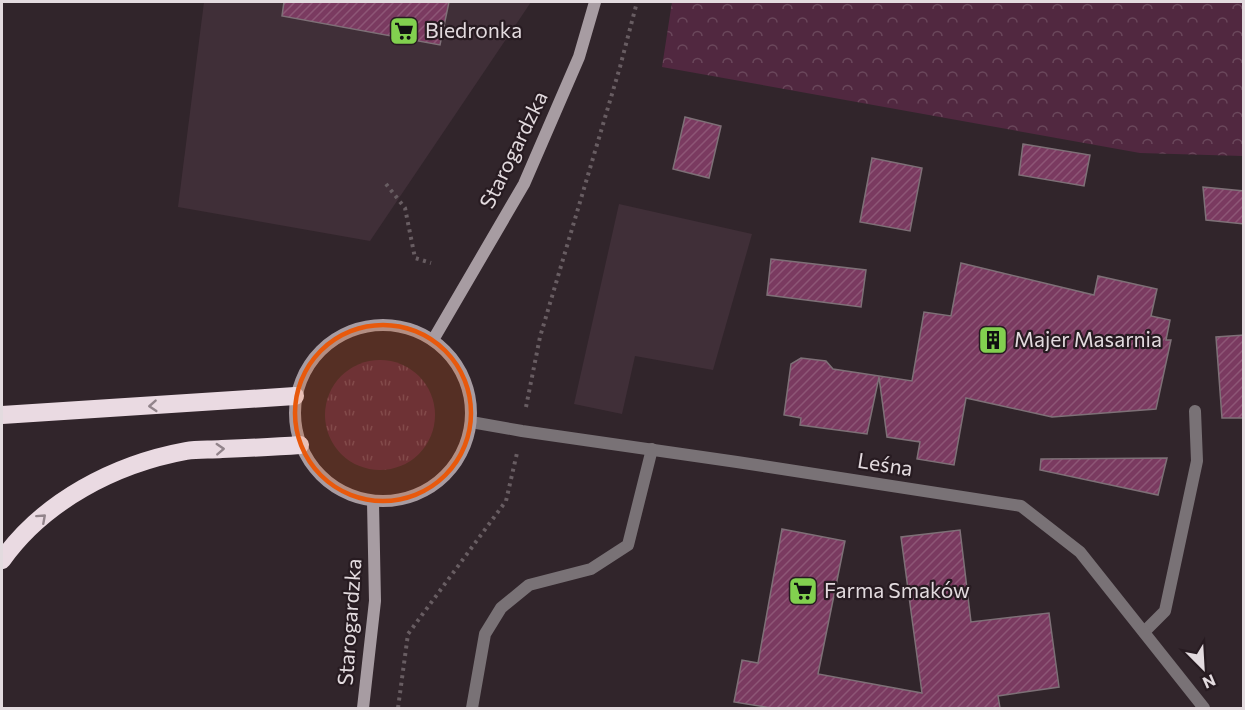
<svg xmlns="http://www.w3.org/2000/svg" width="1245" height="710" font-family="Commissioner,sans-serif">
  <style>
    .built { fill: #402f38 }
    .grass { fill: url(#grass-tufts) }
    .forest { fill: url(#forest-crowns) }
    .building { fill: url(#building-hatch); stroke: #7e7077; stroke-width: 1.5 }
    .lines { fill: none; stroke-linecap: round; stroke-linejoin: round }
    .path { stroke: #685d62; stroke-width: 4; stroke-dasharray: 3 4.5; stroke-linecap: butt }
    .lane { stroke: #797276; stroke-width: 12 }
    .street { stroke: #797276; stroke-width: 12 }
    .secondary { stroke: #a79ca2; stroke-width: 12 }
    .highway { stroke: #eadae2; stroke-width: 18 }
    .oneway { stroke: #92848b }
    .marked { fill: #e8590c; fill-opacity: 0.2; stroke: #e8590c; stroke-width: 4.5; stroke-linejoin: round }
    .labels { text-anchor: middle; stroke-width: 4.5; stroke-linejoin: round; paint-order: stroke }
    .poi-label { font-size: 21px; fill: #e3dbdf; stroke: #271b21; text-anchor: start }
    .street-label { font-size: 21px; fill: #e3dbdf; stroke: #271b21 }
  </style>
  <defs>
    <pattern id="grass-tufts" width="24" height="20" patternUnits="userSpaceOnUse" patternTransform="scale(1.5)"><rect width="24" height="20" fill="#512840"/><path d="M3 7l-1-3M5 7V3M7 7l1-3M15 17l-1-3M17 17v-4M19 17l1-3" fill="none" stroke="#6a475b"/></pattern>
    <pattern id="forest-crowns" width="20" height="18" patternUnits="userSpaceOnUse" patternTransform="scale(1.5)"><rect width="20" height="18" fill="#512840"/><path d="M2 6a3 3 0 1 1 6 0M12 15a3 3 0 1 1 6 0" fill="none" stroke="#6a475b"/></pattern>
    <pattern id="building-hatch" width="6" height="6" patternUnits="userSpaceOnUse" patternTransform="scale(1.5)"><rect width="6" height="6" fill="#7a3a60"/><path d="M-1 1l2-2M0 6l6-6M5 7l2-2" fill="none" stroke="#8d5676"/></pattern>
  </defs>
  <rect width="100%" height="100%" fill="#31252b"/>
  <!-- built -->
  <g class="built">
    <path d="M 204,2 L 531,2 L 370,241 L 178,207 Z"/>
    <path d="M 619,204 L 752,234 L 713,370 L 635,356 L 622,414 L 574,404 Z"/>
  </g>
  <!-- grass -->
  <circle class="grass" cx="380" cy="415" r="55"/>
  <!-- forest -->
  <path class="forest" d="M 672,2 L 1243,2 L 1243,156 L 1140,153 L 662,67 Z"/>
  <!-- building -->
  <g class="building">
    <path d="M 284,2 L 449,2 L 440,45 L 282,16 Z"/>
    <path d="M 685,117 L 721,126 L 709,178 L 673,169 Z"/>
    <path d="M 1023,144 L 1090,155 L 1084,186 L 1019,175 Z"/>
    <path d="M 872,158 L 922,168 L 910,231 L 860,222 Z"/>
    <path d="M 1203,187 L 1244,191 L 1244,224 L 1206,220 Z"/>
    <path d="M 771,259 L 866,270 L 861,307 L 767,295 Z"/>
    <path d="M 961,263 L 1094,295 L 1098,276 L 1157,289 L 1151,316 L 1170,320 L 1166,340 L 1171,340 L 1156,409 L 1052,417 L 966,398 L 954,465 L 917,459 L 920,442 L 887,437 L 879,377 L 867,434 L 800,425 L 801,418 L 784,415 L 791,364 L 801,358 L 826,361 L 833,369 L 912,381 L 924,312 L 951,316 Z"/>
    <path d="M 1244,335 L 1244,418 L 1222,418 L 1216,337 Z"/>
    <path d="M 1167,458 L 1158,495 L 1040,470 L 1041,459 Z"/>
    <path d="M 782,529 L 845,541 L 818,674 L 922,693 L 901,537 L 960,530 L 971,622 L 1049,613 L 1059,687 L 998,696 L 1000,708 L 771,708 L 734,702 L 742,660 L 758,663 Z"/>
  </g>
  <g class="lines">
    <!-- path -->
    <g class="path">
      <path d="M 386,184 L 405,208 L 415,258 L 431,263"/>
      <path d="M 526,407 L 540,337 L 620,67 L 637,2"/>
      <path d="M 398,708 L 408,634 L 506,501 L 517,453"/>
    </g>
    <!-- lane -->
    <g class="lane">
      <path d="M 1144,632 L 1165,611 L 1197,461 L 1195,411"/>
      <path d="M 472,708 L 485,634 L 501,608 L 529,585 L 591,569 L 628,545 L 652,449"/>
    </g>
    <!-- street -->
    <path class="street" d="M 471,422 L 522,431 L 737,462 L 1021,506 L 1080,552 L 1204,708"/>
    <!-- secondary -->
    <g class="secondary">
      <circle cx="383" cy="413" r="88"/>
      <path d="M 433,340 L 524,184 L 579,57 L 595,2"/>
      <path d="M 363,708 L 375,601 L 373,502"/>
    </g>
    <!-- highway -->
    <g class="highway">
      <path d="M 2,415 L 295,396"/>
      <path d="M 2,560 C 44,501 115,464 186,451 C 198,449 210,450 222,449 C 248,448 274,447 300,445"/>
    </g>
  </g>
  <!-- one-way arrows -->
  <defs><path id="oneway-chevron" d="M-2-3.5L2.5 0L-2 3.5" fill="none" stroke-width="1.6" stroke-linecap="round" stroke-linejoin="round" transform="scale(1.5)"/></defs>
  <g class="oneway">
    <use href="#oneway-chevron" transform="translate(153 406) rotate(176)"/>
    <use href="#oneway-chevron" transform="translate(220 449) rotate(-3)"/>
    <use href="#oneway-chevron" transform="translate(42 518) rotate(-42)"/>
  </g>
  <!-- marked area -->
  <path class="marked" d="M295 413a88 88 0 1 1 176 0a88 88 0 1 1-176 0Z"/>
  <!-- icons -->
  <defs>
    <g id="supermarket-square" transform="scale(1.5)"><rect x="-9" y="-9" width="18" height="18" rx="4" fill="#82d04f" stroke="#271b21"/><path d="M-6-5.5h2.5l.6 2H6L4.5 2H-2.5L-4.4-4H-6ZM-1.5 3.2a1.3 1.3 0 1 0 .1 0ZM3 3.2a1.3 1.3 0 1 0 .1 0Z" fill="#111"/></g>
    <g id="building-square" transform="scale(1.5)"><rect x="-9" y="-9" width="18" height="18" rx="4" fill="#82d04f" stroke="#271b21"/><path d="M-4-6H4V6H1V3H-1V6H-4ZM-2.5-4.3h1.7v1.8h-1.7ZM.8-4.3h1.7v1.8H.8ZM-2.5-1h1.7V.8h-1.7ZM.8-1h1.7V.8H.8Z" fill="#111"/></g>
  </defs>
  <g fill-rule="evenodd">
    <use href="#supermarket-square" x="404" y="31"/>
    <use href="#building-square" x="993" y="340"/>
    <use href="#supermarket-square" x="803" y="591"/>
  </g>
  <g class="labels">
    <!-- poi labels -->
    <g class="poi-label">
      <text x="425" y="38">Biedronka</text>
      <text x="1014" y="347">Majer Masarnia</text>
      <text x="824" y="598">Farma Smaków</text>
    </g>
    <!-- street labels -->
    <g class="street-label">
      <text transform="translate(514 150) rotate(-64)" y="7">Starogardzka</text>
      <text transform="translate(885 465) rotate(9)" y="7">Leśna</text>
      <text transform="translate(350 622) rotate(-86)" y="7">Starogardzka</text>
    </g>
  </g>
  <!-- border -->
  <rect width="1245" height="710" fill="none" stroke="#e3dbdf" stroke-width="6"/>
  <!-- north arrow -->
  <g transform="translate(1203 668) rotate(156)" stroke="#271b21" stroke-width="4.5" paint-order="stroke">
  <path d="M0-4.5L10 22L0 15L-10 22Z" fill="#e3dbdf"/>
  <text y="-9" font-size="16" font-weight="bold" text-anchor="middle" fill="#e3dbdf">N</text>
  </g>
</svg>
